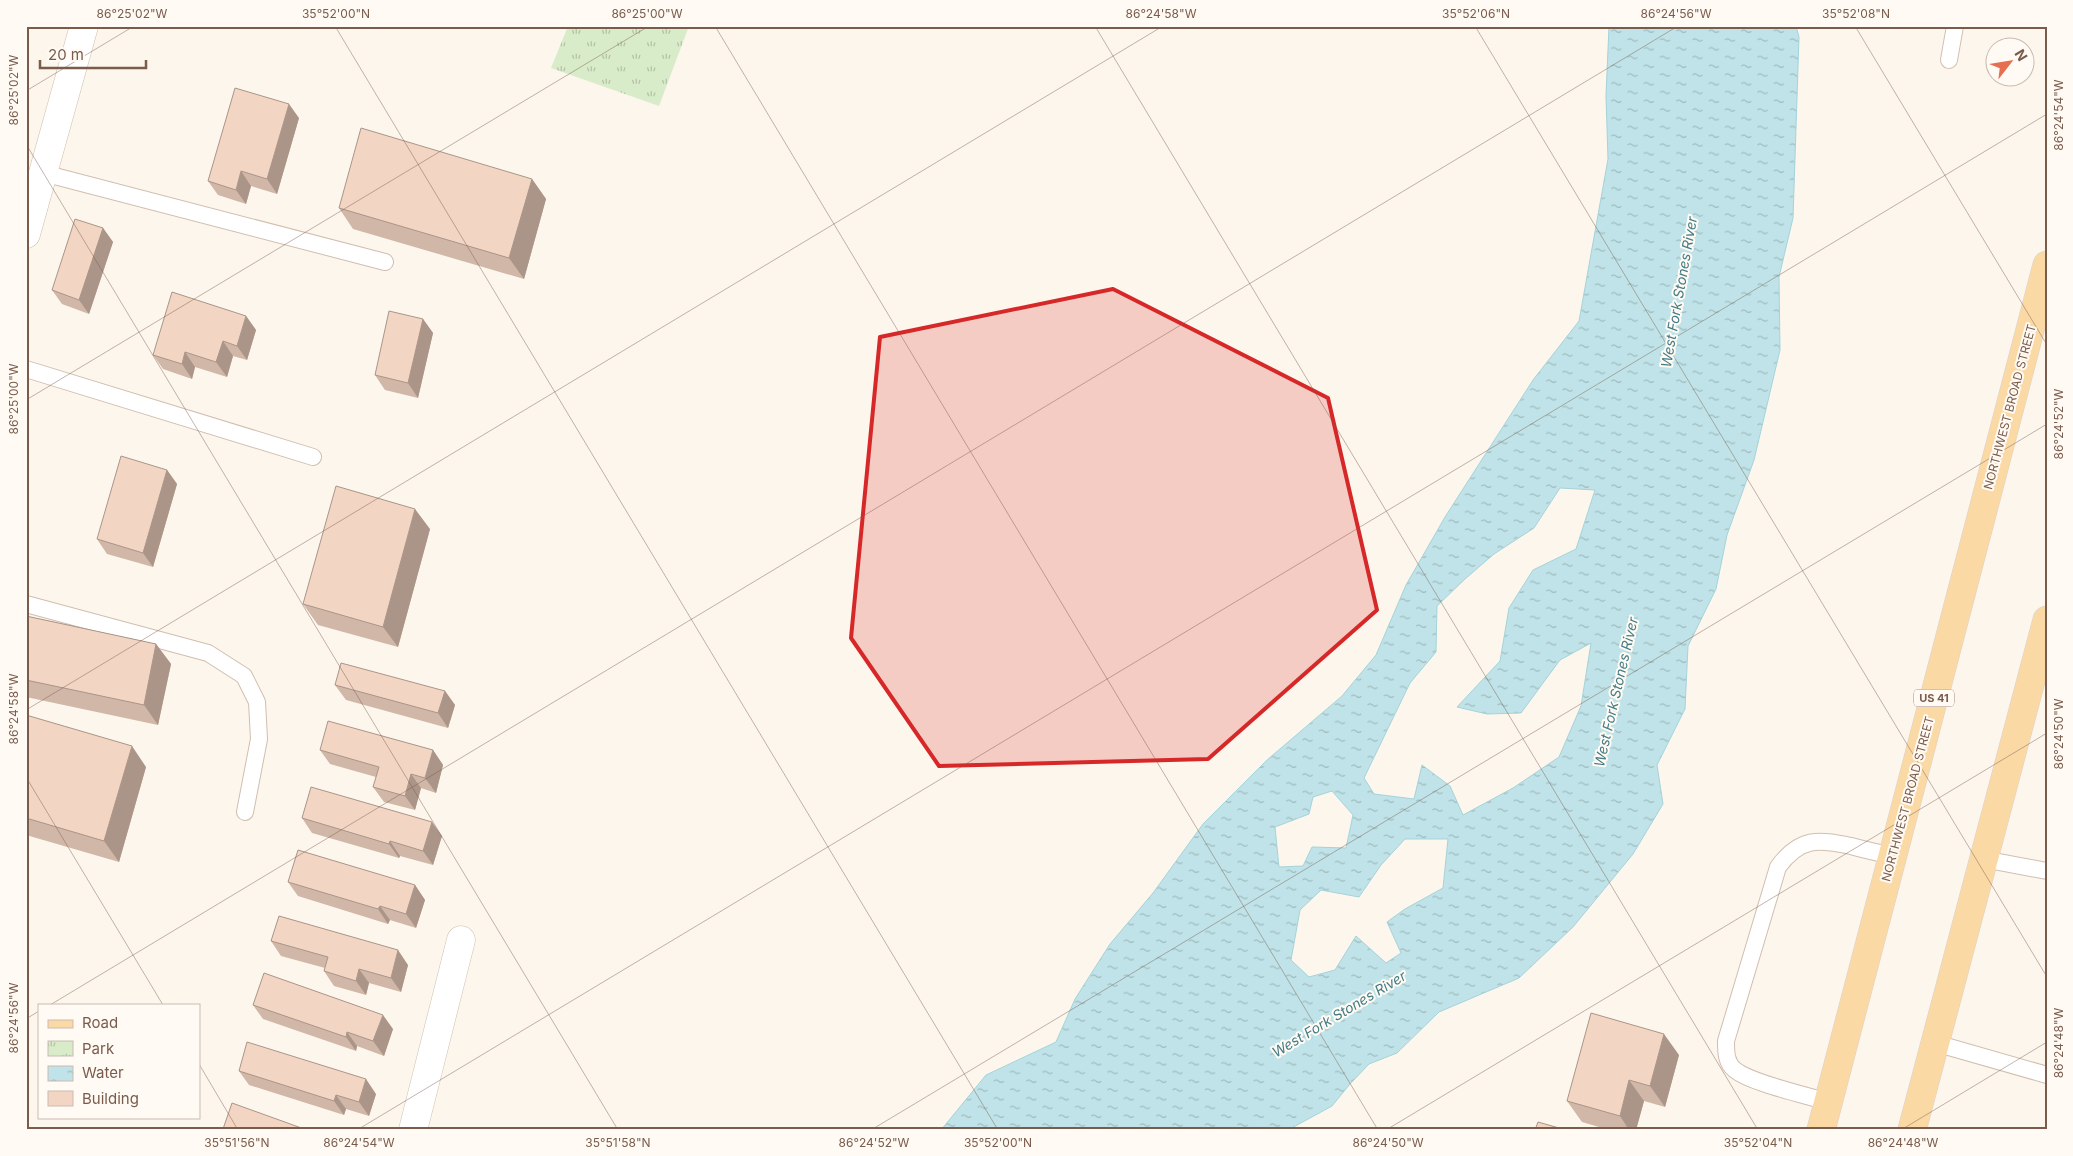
<svg xmlns="http://www.w3.org/2000/svg" width="2073" height="1156" font-family="Inter,sans-serif">
  <style>
    .park { fill: url(#park-tufts) }
    .water { fill: url(#water-ripples); stroke: #a5d3da; fill-rule: evenodd }
    .lines { fill: none; stroke-linecap: round; stroke-linejoin: round }
    .service-casing { stroke: #d1beb0; stroke-width: 18 }
    .minor-casing { stroke: #d1beb0; stroke-width: 29 }
    .tertiary-casing { stroke: #d1beb0; stroke-width: 29 }
    .primary-casing { stroke: #dad1cd; stroke-width: 29 }
    .service { stroke: #fff; stroke-width: 16 }
    .minor { stroke: #fff; stroke-width: 28 }
    .tertiary { stroke: #fff; stroke-width: 28 }
    .primary { stroke: #fbd9a5; stroke-width: 28 }
    .wall { fill: #d1b7a8 }
    .shaded-wall { fill: #aa9588 }
    .building { fill: #f3d5c3; stroke: #aa9588 }
    .marked { fill: #d62828; fill-opacity: 0.2; stroke: #d62828; stroke-width: 4; stroke-linejoin: round }
    .ticks { fill: none; stroke: #7a5c4d; stroke-width: 1; stroke-opacity: 0.45 }
    .labels { text-anchor: middle; stroke-width: 4; stroke-linejoin: round; paint-order: stroke }
    .shield { fill: #fffaf3; stroke: #a28b7f; stroke-width: 1 }
    .shield-label { font-size: 11px; font-weight: bold; fill: #7a5c4d }
    .street-label { font-size: 12px; fill: #7a5c4d; stroke: #fffaf3 }
    .water-label { font-size: 14px; font-style: italic; fill: #437c86; stroke: #fffaf3 }
    .neatline { fill: none; stroke: #7a5c4d; stroke-width: 2 }
    .ticks-label { font-size: 12px; text-anchor: middle; fill: #7a5c4d }
  </style>
  <defs>
    <pattern id="park-tufts" width="24" height="20" patternUnits="userSpaceOnUse" patternTransform="scale(1.25)"><rect width="24" height="20" fill="#d8ecc9"/><path d="M3 7l-1-3M5 7V3M7 7l1-3M15 17l-1-3M17 17v-4M19 17l1-3" fill="none" stroke="#b4c2a5"/></pattern>
    <pattern id="water-ripples" width="26" height="14" patternUnits="userSpaceOnUse" patternTransform="scale(1.25)"><rect width="26" height="14" fill="#bfe3e8"/><path d="M2 4q2-2 4 0t4 0M15 11q2-2 4 0t4 0" fill="none" stroke="#a0bbbe"/></pattern>
  </defs>
  <rect width="100%" height="100%" fill="#fdf6ec"/>
  <!-- park -->
  <path class="park" d="M 568,26 L 689,26 L 659,106 L 551,68 Z"/>
  <!-- water -->
  <path class="water" d="M 1609,26 L 1796,26 L 1799,37 L 1793,218 L 1779,277 L 1780,350 L 1754,460 L 1727,535 L 1716,589 L 1688,646 L 1685,709 L 1657,765 L 1663,804 L 1633,854 L 1573,927 L 1519,978 L 1439,1012 L 1397,1053 L 1369,1064 L 1350,1084 L 1332,1106 L 1288,1130 L 941,1130 L 986,1075 L 1056,1042 L 1075,999 L 1110,944 L 1153,893 L 1203,824 L 1267,760 L 1342,696 L 1376,655 L 1406,585 L 1445,517 L 1533,380 L 1579,321 L 1608,159 L 1606,96 ZM 1560,488 L 1595,490 L 1576,549 L 1533,570 L 1509,608 L 1500,661 L 1457,707 L 1487,714 L 1521,713 L 1560,660 L 1591,643 L 1581,706 L 1559,757 L 1513,788 L 1463,815 L 1450,786 L 1422,765 L 1414,799 L 1374,794 L 1364,778 L 1410,683 L 1436,652 L 1437,606 L 1465,579 L 1494,554 L 1534,528 ZM 1332,791 L 1353,815 L 1346,848 L 1312,847 L 1303,866 L 1279,867 L 1275,827 L 1309,814 L 1313,797 ZM 1405,839 L 1448,839 L 1443,888 L 1405,909 L 1387,922 L 1401,953 L 1386,963 L 1356,936 L 1335,970 L 1309,977 L 1291,960 L 1300,910 L 1321,890 L 1359,897 L 1381,865 Z"/>
  <g class="lines">
    <!-- service casing -->
    <g class="service-casing">
      <g id="service">
        <path d="M 1949,60 L 1955,26"/>
        <path d="M 43,173 L 385,262"/>
        <path d="M 26,369 L 313,457"/>
        <path d="M 26,604 L 208,653 L 244,676 L 257,702 L 259,739 L 245,812"/>
        <path d="M 1983,859 L 2047,871"/>
        <path d="M 1935,1043 L 2047,1075"/>
        <path d="M 1828,1102 C 1806,1095 1751,1083 1735,1070 C 1726,1063 1726,1052 1726,1041 L 1778,867 C 1800,837 1818,839 1851,846 C 1865,850 1879,853 1893,856"/>
      </g>
    </g>
    <!-- minor casing -->
    <g class="minor-casing">
      <path id="minor" d="M 413,1130 L 461,940"/>
    </g>
    <!-- tertiary casing -->
    <g class="tertiary-casing">
      <path id="tertiary" d="M 26,234 L 84,26"/>
    </g>
    <!-- primary casing -->
    <g class="primary-casing">
      <g id="primary">
        <path d="M 1821,1130 L 2047,265"/>
        <path d="M 1912,1130 L 2047,620"/>
      </g>
    </g>
    <!-- service -->
    <use href="#service" class="service"/>
    <!-- minor -->
    <use href="#minor" class="minor"/>
    <!-- tertiary -->
    <use href="#tertiary" class="tertiary"/>
    <!-- primary -->
    <use href="#primary" class="primary"/>
  </g>
  <!-- wall -->
  <g class="wall">
    <path d="M 299,118 L 277,194 L 251,186 L 246,204 L 218,195 L 208,181 Z"/>
    <path d="M 532,179 L 546,199 L 524,279 L 353,229 L 339,208 Z"/>
    <path d="M 103,228 L 113,242 L 89,314 L 62,304 L 52,290 Z"/>
    <path d="M 246,316 L 256,330 L 247,360 L 233,356 L 227,377 L 195,367 L 192,379 L 163,369 L 153,355 Z"/>
    <path d="M 423,319 L 433,333 L 418,398 L 385,390 L 375,375 Z"/>
    <path d="M 167,470 L 177,484 L 153,567 L 107,554 L 97,539 Z"/>
    <path d="M 430,529 L 398,647 L 318,625 L 303,604 Z"/>
    <path d="M 26,616 L 156,644 L 171,664 L 158,725 L 26,697 Z"/>
    <path d="M 335,685 L 445,691 L 455,705 L 448,728 L 346,700 Z"/>
    <path d="M 26,715 L 146,767 L 119,862 L 26,835 Z"/>
    <path d="M 320,750 L 433,750 L 443,765 L 436,793 L 421,788 L 415,810 L 384,802 L 373,787 L 376,777 L 330,764 Z"/>
    <path d="M 302,818 L 442,836 L 433,865 L 400,856 L 399,858 L 312,833 Z"/>
    <path d="M 288,882 L 415,885 L 425,900 L 416,928 L 390,920 L 388,924 L 298,896 Z"/>
    <path d="M 271,941 L 408,965 L 401,992 L 369,983 L 366,995 L 334,986 L 324,971 L 325,968 L 281,956 Z"/>
    <path d="M 253,1005 L 393,1029 L 384,1056 L 357,1046 L 356,1051 L 263,1019 Z"/>
    <path d="M 1679,1055 L 1665,1107 L 1644,1101 L 1636,1130 L 1609,1130 L 1582,1122 L 1567,1101 Z"/>
    <path d="M 239,1071 L 376,1094 L 369,1116 L 346,1109 L 344,1115 L 249,1085 Z"/>
  </g>
  <!-- shaded-wall -->
  <g class="shaded-wall">
    <path d="M 289,104 L 299,118 L 277,194 L 267,179 Z"/>
    <path d="M 241,171 L 251,186 L 246,204 L 236,190 Z"/>
    <path d="M 532,179 L 546,199 L 524,279 L 509,258 Z"/>
    <path d="M 103,228 L 113,242 L 89,314 L 79,300 Z"/>
    <path d="M 246,316 L 256,330 L 247,360 L 237,346 Z"/>
    <path d="M 423,319 L 433,333 L 418,398 L 408,383 Z"/>
    <path d="M 223,341 L 233,356 L 227,377 L 216,362 Z"/>
    <path d="M 185,352 L 195,367 L 192,379 L 182,364 Z"/>
    <path d="M 167,470 L 177,484 L 153,567 L 143,553 Z"/>
    <path d="M 415,509 L 430,529 L 398,647 L 383,627 Z"/>
    <path d="M 156,644 L 171,664 L 158,725 L 144,705 Z"/>
    <path d="M 445,691 L 455,705 L 448,728 L 438,713 Z"/>
    <path d="M 132,746 L 146,767 L 119,862 L 104,841 Z"/>
    <path d="M 433,750 L 443,765 L 436,793 L 425,778 Z"/>
    <path d="M 411,774 L 421,788 L 415,810 L 405,796 Z"/>
    <path d="M 432,822 L 442,836 L 433,865 L 423,851 Z"/>
    <path d="M 390,841 L 400,856 L 399,858 L 389,844 Z"/>
    <path d="M 415,885 L 425,900 L 416,928 L 406,914 Z"/>
    <path d="M 380,906 L 390,920 L 388,924 L 378,909 Z"/>
    <path d="M 398,950 L 408,965 L 401,992 L 391,978 Z"/>
    <path d="M 359,969 L 369,983 L 366,995 L 356,981 Z"/>
    <path d="M 383,1015 L 393,1029 L 384,1056 L 373,1041 Z"/>
    <path d="M 347,1032 L 357,1046 L 356,1051 L 346,1037 Z"/>
    <path d="M 1664,1034 L 1679,1055 L 1665,1107 L 1650,1086 Z"/>
    <path d="M 366,1079 L 376,1094 L 369,1116 L 359,1102 Z"/>
    <path d="M 1629,1080 L 1644,1101 L 1636,1130 L 1629,1130 L 1620,1116 Z"/>
    <path d="M 336,1095 L 346,1109 L 344,1115 L 334,1101 Z"/>
  </g>
  <!-- building -->
  <g class="building">
    <path d="M 235,88 L 289,104 L 267,179 L 241,171 L 236,190 L 208,181 Z"/>
    <path d="M 361,128 L 532,179 L 509,258 L 339,208 Z"/>
    <path d="M 75,219 L 103,228 L 79,300 L 52,290 Z"/>
    <path d="M 172,292 L 246,316 L 237,346 L 223,341 L 216,362 L 185,352 L 182,364 L 153,355 Z"/>
    <path d="M 389,311 L 423,319 L 408,383 L 375,375 Z"/>
    <path d="M 121,456 L 167,470 L 143,553 L 97,539 Z"/>
    <path d="M 336,486 L 415,509 L 383,627 L 303,604 Z"/>
    <path d="M 26,616 L 156,644 L 144,705 L 26,680 Z"/>
    <path d="M 341,663 L 445,691 L 438,713 L 335,685 Z"/>
    <path d="M 26,715 L 132,746 L 104,841 L 26,818 Z"/>
    <path d="M 328,721 L 433,750 L 425,778 L 411,774 L 405,796 L 373,787 L 379,767 L 320,750 Z"/>
    <path d="M 311,787 L 432,822 L 423,851 L 390,841 L 389,844 L 302,818 Z"/>
    <path d="M 298,850 L 415,885 L 406,914 L 380,906 L 378,909 L 288,882 Z"/>
    <path d="M 279,916 L 398,950 L 391,978 L 359,969 L 356,981 L 324,971 L 328,957 L 271,941 Z"/>
    <path d="M 264,973 L 383,1015 L 373,1041 L 347,1032 L 346,1037 L 253,1005 Z"/>
    <path d="M 1591,1013 L 1664,1034 L 1650,1086 L 1629,1080 L 1620,1116 L 1567,1101 Z"/>
    <path d="M 247,1042 L 366,1079 L 359,1102 L 336,1095 L 334,1101 L 239,1071 Z"/>
    <path d="M 232,1103 L 307,1130 L 224,1130 L 223,1129 Z"/>
    <path d="M 1538,1122 L 1566,1130 L 1535,1130 Z"/>
  </g>
  <!-- marked area -->
  <path class="marked" d="M 1113,289 L 1328,398 L 1377,610 L 1208,759 L 939,766 L 851,638 L 880,337 Z"/>
  <!-- ticks -->
  <path class="ticks" d="M 335,26 L 998,1130M 715,26 L 1378,1130M 1095,26 L 1758,1130M 1475,26 L 2047,977M 1855,26 L 2047,345M 26,91 L 134,26M 26,144 L 618,1130M 26,400 L 649,26M 26,710 L 1163,26M 26,777 L 163,1005M 50,1005 L 1678,26M 26,1019 L 39,1011M 199,1064 L 238,1130M 357,1130 L 2047,114M 871,1130 L 2047,424M 1386,1130 L 2047,733M 1901,1130 L 2047,1042"/>
  <g class="labels">
    <!-- shield labels -->
    <rect class="shield" x="1914" y="689.5" width="40" height="17" rx="4"/>
    <g class="shield-label">
      <text x="1934" y="702">US 41</text>
    </g>
    <!-- street labels -->
    <g class="street-label">
      <text transform="translate(2010 407) rotate(-75)" y="4">NORTHWEST BROAD STREET</text>
      <text transform="translate(1908 799) rotate(-75)" y="4">NORTHWEST BROAD STREET</text>
    </g>
    <!-- water labels -->
    <g class="water-label">
      <text transform="translate(1679 292) rotate(-80)" y="5">West Fork Stones River</text>
      <text transform="translate(1616 692) rotate(-77)" y="5">West Fork Stones River</text>
      <text transform="translate(1339 1014) rotate(-31)" y="5">West Fork Stones River</text>
    </g>
  </g>
  <!-- border -->
  <rect width="2073" height="1156" fill="none" stroke="#fffaf3" stroke-width="55"/>
  <!-- legend -->
  <rect x="38" y="1004" width="162" height="115" fill="#fffaf3" stroke="#cabbb1"/>
  <rect x="48" y="1020" width="25" height="8" fill="#fbd9a5" stroke="#cabbb1"/>
  <text x="82" y="1028" font-size="15" fill="#7a5c4d">Road</text>
  <rect x="48" y="1041" width="25" height="15" fill="url(#park-tufts)" stroke="#cabbb1"/>
  <text x="82" y="1054" font-size="15" fill="#7a5c4d">Park</text>
  <rect x="48" y="1066" width="25" height="15" fill="url(#water-ripples)" stroke="#cabbb1"/>
  <text x="82" y="1078" font-size="15" fill="#7a5c4d">Water</text>
  <rect x="48" y="1091" width="25" height="15" fill="#f3d5c3" stroke="#cabbb1"/>
  <text x="82" y="1104" font-size="15" fill="#7a5c4d">Building</text>
  <!-- north arrow -->
  <g transform="translate(2010 62) rotate(59)"><circle r="24" fill="#fffaf3" stroke="#cabbb1"/>
  <path d="M0-4L9 19L0 12L-9 19Z" fill="#e76f51"/>
  <text y="-8" font-size="14" font-weight="bold" text-anchor="middle" fill="#7a5c4d">N</text>
  </g>
  <!-- scale -->
  <path d="M40 60v8h106v-8" fill="none" stroke="#7a5c4d" stroke-width="2.5"/>
  <text x="48" y="60" font-size="15" fill="#7a5c4d" stroke="#fffaf3" stroke-width="4" paint-order="stroke">20 m</text>
  <rect x="28" y="28" width="2018" height="1100" class="neatline"/>
  <g class="ticks-label">
    <text x="132" y="18">86°25'02"W</text>
    <text x="336" y="18">35°52'00"N</text>
    <text x="647" y="18">86°25'00"W</text>
    <text x="1161" y="18">86°24'58"W</text>
    <text x="1476" y="18">35°52'06"N</text>
    <text x="1676" y="18">86°24'56"W</text>
    <text x="1856" y="18">35°52'08"N</text>
    <text transform="translate(14 90) rotate(-90)" y="4">86°25'02"W</text>
    <text transform="translate(2059 115) rotate(-90)" y="4">86°24'54"W</text>
    <text transform="translate(14 399) rotate(-90)" y="4">86°25'00"W</text>
    <text transform="translate(2059 424) rotate(-90)" y="4">86°24'52"W</text>
    <text transform="translate(14 709) rotate(-90)" y="4">86°24'58"W</text>
    <text transform="translate(2059 734) rotate(-90)" y="4">86°24'50"W</text>
    <text transform="translate(14 1018) rotate(-90)" y="4">86°24'56"W</text>
    <text transform="translate(2059 1043) rotate(-90)" y="4">86°24'48"W</text>
    <text x="237" y="1147">35°51'56"N</text>
    <text x="359" y="1147">86°24'54"W</text>
    <text x="618" y="1147">35°51'58"N</text>
    <text x="874" y="1147">86°24'52"W</text>
    <text x="998" y="1147">35°52'00"N</text>
    <text x="1388" y="1147">86°24'50"W</text>
    <text x="1758" y="1147">35°52'04"N</text>
    <text x="1903" y="1147">86°24'48"W</text>
  </g>
</svg>
